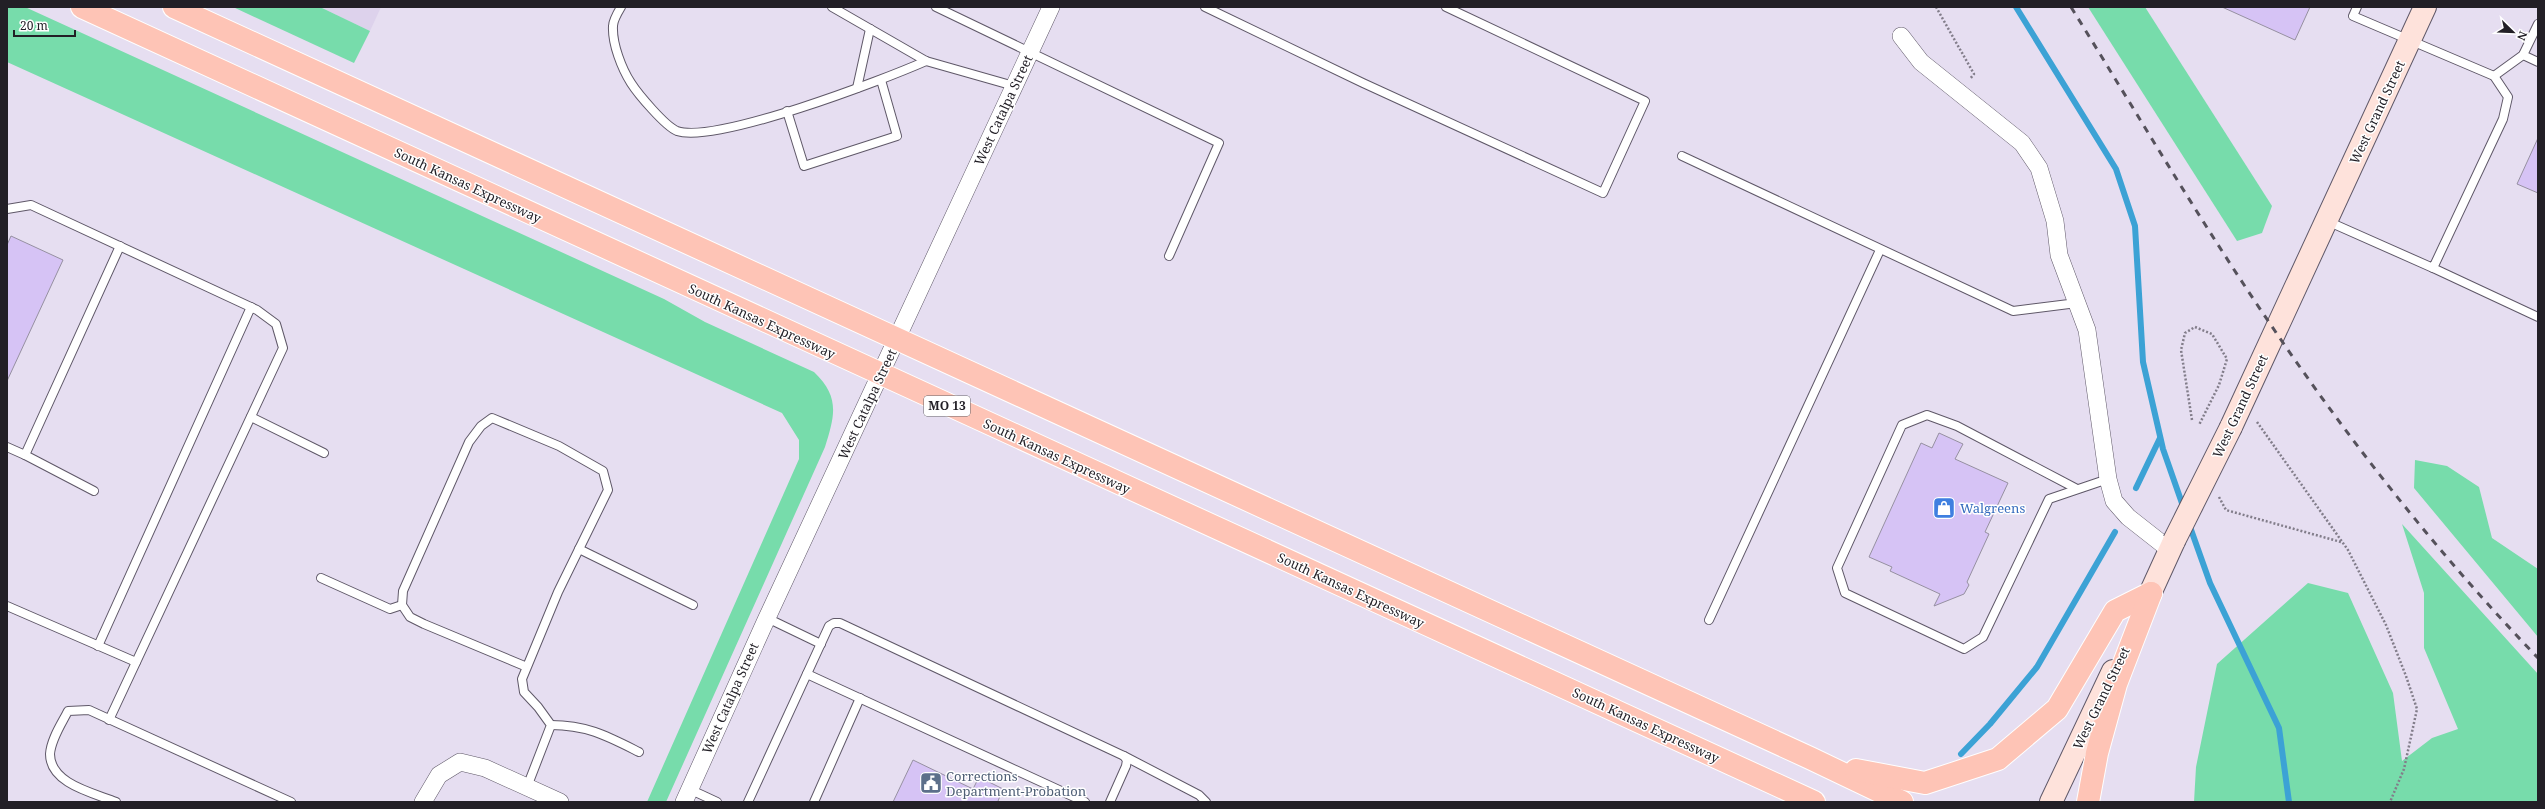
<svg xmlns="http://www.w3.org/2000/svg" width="2545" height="809" font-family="'Noto Serif',serif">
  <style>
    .built { fill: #ddd2ec }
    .green { fill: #77dcab }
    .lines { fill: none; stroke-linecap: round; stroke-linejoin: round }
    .stream { stroke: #3ca2d5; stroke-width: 6 }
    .building { fill: #d6c3f5; stroke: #9690a1 }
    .service-casing { stroke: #5f5868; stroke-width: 10 }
    .minor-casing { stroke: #5f5868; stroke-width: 18 }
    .secondary-casing { stroke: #5f5868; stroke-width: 24 }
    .primary-casing { stroke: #fff; stroke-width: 24 }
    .path { stroke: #827d8a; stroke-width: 2.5; stroke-dasharray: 2 2; stroke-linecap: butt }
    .service { stroke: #fff; stroke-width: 8 }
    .minor { stroke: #fff; stroke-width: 17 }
    .secondary { stroke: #fee2db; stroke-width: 22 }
    .primary { stroke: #fec4b6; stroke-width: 22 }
    .rail { stroke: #55515b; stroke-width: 3; stroke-dasharray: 7 7; stroke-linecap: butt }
    .secondary-bridge-casing { stroke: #5f5868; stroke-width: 24; stroke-linecap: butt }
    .secondary-bridge { stroke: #fee2db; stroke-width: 22 }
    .labels { text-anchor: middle; stroke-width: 3; stroke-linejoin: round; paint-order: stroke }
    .shield { fill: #fff; stroke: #646267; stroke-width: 1 }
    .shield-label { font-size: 12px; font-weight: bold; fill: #221f26 }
    .street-label { font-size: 13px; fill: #221f26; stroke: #fff }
    .shop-label { font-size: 13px; fill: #366cbe; stroke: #fff; text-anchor: start }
    .service-label { font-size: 13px; fill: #4e5e75; stroke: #fff; text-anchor: start }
  </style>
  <rect width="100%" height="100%" fill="#e6def1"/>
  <!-- built -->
  <path class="built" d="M 320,7 L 381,7 L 370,31 Z"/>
  <!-- green -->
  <g class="green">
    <path d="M 7,7 L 25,7 L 664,299 L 705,322 L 814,372 C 840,397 835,415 825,447 L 666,802 L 647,802 L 799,459 L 799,440 L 782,413 L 7,62 Z"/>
    <path d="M 233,7 L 320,7 L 370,31 L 354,63 Z"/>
    <path d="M 2088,7 L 2145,7 L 2272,206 L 2262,233 L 2237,241 Z"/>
    <path d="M 2415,460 L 2447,466 L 2479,487 L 2492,538 L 2538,569 L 2538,637 L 2414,488 Z"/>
    <path d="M 2402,524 L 2538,674 L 2538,802 L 2194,802 L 2196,767 L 2217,664 L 2308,583 L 2348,593 L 2393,693 L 2402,761 L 2432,738 L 2458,729 L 2424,648 L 2424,593 Z"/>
  </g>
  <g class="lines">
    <!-- stream -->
    <g class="stream">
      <path d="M 2016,7 L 2116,169 L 2135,226 L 2143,362 L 2163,449 L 2184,509"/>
      <path d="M 2136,488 L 2160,438"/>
      <path d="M 2189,524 L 2210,583 L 2279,728 L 2289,802"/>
      <path d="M 1961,754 L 1990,724 L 2037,667 L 2115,532"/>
    </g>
  </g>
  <!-- building -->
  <g class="building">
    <path d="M 2222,7 L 2310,7 L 2295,40 Z"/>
    <path d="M 2538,138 L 2538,193 L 2517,184 Z"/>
    <path d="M 11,236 L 63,260 L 7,381 L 7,245 Z"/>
    <path d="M 1939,433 L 1963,444 L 1955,459 L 2008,483 L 1985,532 L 1989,534 L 1967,582 L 1969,585 L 1964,594 L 1934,606 L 1940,594 L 1890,571 L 1892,567 L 1869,557 L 1921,443 L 1932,448 Z"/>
    <path d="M 913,760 L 973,789 L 979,777 L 1003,789 L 998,801 L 1000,802 L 893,802 Z"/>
  </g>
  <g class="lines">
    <!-- service casing -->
    <g class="service-casing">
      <g id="service">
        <path d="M 621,7 C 618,12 613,21 613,26 C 612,44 622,69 631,83 C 638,94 665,126 677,131 C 716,144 883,80 926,61"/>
        <path d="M 832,7 L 926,61 L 1014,86"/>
        <path d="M 936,7 L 1219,143 L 1169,256"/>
        <path d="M 1205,7 L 1363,83 L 1603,193 L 1645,101 L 1446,7"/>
        <path d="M 2523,55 L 2538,62"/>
        <path d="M 2494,76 L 2523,55 L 2538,24"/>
        <path d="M 857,88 L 870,29"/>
        <path d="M 787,111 L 804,166 L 897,136 L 881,80"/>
        <path d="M 1682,156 L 2013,311 L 2077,303"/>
        <path d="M 7,209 L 31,205 L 257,310 L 276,324 L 283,348 L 109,720"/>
        <path d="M 2327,221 L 2433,268 L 2503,119 L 2508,97 L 2494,76 L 2353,16 L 2357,7"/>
        <path d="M 2433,268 L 2538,317"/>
        <path d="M 251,417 L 324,453"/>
        <path d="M 7,447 L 25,455 L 120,246"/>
        <path d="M 25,455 L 94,491"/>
        <path d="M 2077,489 L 1957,426 L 1927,415 L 1902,425 L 1837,568 L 1845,593 L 1964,649 L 1983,637 L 2049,499 L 2108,479"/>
        <path d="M 579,549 L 693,605"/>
        <path d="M 321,578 L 390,609 L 402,605"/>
        <path d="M 7,606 L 136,662"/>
        <path d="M 767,618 L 821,644"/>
        <path d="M 1709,620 L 1880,250"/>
        <path d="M 98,646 L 251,307"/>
        <path d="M 527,667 L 424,624 L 410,617 L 402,605 L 403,591 L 469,442 L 481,426 L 492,418 L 559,446 L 603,471 L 608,490 L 558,592 L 522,679 L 524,692 L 538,707 L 551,725 L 527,787"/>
        <path d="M 807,674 L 1085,802"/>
        <path d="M 551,725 C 587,725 607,736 639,752"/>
        <path d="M 1124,756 L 1199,795 L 1206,802"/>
        <path d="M 689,789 L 717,802"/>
        <path d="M 116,802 C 94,793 50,784 50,754 C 51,739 62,723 68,711 L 89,710 L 291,802"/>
        <path d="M 748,802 L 829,626 L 834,623 L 840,623 L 1124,756 L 1127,760 L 1126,766 L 1110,802"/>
        <path d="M 814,802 L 860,698"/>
      </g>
    </g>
    <!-- minor casing -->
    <g class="minor-casing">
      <g id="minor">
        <path d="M 1901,36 L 1921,62 L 2022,143 L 2039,168 L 2055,221 L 2059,255 L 2087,330 L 2108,479 L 2114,501 L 2128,517 L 2170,550"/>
        <path d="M 423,802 L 439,775 L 460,762 L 485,768 L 560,802"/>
        <path d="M 684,802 L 766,620 L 1051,7"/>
      </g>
    </g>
    <!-- secondary casing -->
    <g class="secondary-casing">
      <g id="secondary">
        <path d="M 2231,427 L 2425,7"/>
        <path d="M 2143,609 L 2174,541"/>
        <path d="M 2051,802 L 2113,671"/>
      </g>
    </g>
    <!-- primary casing -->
    <g class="primary-casing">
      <g id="primary">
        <path d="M 82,7 L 1814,802"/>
        <path d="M 174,7 L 1810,758 L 1902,802"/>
        <path d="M 1856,770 L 1925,783 L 1998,759 L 2057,709 L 2115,611 L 2151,593"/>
        <path d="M 2088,802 L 2097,753 L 2116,684 L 2151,593"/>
      </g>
    </g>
    <!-- path -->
    <g class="path">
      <path d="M 1936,7 L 1974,74 L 1970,79"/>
      <path d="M 2192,420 L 2181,350 L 2185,333 L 2195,327 L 2212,334 L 2227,359 L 2219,385 L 2199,425"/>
      <path d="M 2257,422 L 2348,550 L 2386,625 L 2406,676 L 2417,709 L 2404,769 L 2390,802"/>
      <path d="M 2219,497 L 2226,510 L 2341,542"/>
    </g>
    <!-- service -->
    <use href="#service" class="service"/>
    <!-- minor -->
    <use href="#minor" class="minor"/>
    <!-- secondary -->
    <use href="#secondary" class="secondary"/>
    <!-- primary -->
    <use href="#primary" class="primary"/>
    <!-- rail -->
    <path class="rail" d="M 2071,7 C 2138,115 2203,226 2275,331 C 2354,447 2441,557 2538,658"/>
    <!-- secondary-bridge casing -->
    <g class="secondary-bridge-casing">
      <path id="secondary-bridge" d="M 2174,541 L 2231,427"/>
    </g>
    <!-- secondary-bridge -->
    <use href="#secondary-bridge" class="secondary-bridge"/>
  </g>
  <!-- icons -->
  <defs>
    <g id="shop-square" transform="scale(1.15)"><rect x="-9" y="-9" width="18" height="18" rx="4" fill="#3f7fe0" stroke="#fff"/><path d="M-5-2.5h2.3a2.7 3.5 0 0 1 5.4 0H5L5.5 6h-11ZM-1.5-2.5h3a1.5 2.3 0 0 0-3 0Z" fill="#fff"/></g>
    <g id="civic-square" transform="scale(1.15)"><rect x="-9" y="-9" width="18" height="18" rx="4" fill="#5c6f8a" stroke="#fff"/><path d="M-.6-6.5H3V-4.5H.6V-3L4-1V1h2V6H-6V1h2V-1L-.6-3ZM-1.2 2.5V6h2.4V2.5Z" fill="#fff"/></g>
  </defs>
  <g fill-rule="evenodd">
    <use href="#shop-square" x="1944" y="508"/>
    <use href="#civic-square" x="931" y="783"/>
  </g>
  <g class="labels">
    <!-- shield labels -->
    <rect class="shield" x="924" y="396" width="46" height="20" rx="3"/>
    <g class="shield-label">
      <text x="947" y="410">MO 13</text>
    </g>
    <!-- street labels -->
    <g class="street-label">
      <text transform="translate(1003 110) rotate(-65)" y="5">West Catalpa Street</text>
      <text transform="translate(2377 112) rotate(-65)" y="5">West Grand Street</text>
      <text transform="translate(468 185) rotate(25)" y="5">South Kansas Expressway</text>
      <text transform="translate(762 321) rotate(25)" y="5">South Kansas Expressway</text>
      <text transform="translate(867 404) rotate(-65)" y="5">West Catalpa Street</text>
      <text transform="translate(2240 406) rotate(-65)" y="5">West Grand Street</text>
      <text transform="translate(1057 456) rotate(25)" y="5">South Kansas Expressway</text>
      <text transform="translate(1351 590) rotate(25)" y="5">South Kansas Expressway</text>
      <text transform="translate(730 698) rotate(-66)" y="5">West Catalpa Street</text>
      <text transform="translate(2101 698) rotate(-64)" y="5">West Grand Street</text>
      <text transform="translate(1646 725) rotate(25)" y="5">South Kansas Expressway</text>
    </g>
    <!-- shop labels -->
    <g class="shop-label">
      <text x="1960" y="513">Walgreens</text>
    </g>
    <!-- service labels -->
    <g class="service-label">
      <text x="946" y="781">Corrections<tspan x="946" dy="15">Department-Probation</tspan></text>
    </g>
  </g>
  <!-- border -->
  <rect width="2545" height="809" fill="none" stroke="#221f26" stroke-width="16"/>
  <!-- north arrow -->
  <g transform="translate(2513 32) rotate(113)" stroke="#ffffff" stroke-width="3" paint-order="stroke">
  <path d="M0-3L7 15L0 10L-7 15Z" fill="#221f26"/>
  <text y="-6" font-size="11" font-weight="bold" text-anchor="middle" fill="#221f26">N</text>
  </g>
  <!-- scale -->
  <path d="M14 30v6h61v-6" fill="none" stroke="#221f26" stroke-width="2"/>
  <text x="20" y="30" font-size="12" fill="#221f26" stroke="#ffffff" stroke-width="3" paint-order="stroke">20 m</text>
</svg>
